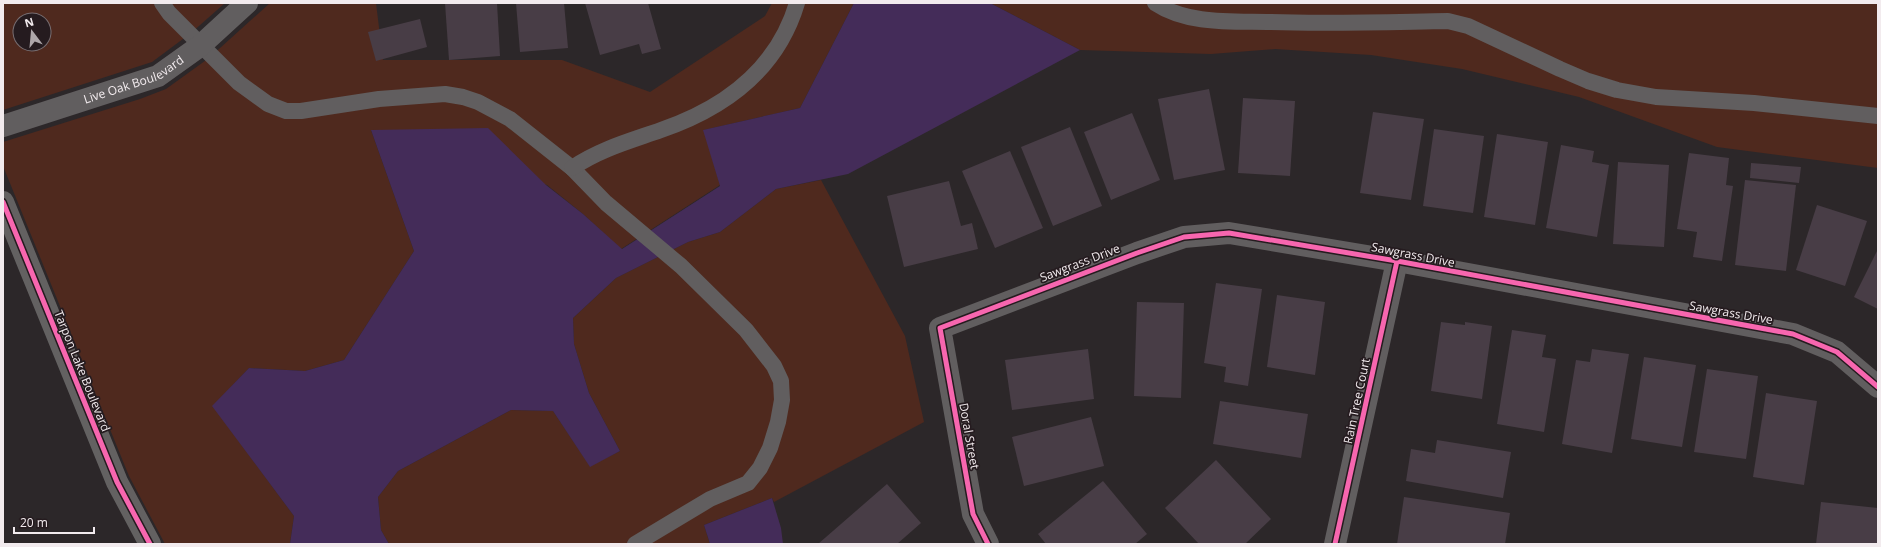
<svg xmlns="http://www.w3.org/2000/svg" width="1881" height="547" font-family="'Open Sans',sans-serif">
  <style>
    .green { fill: #4f291e; fill-rule: evenodd }
    .water { fill: #442c59 }
    .building { fill: #483d46 }
    .lines { fill: none; stroke-linecap: round; stroke-linejoin: round }
    .lane { stroke: #615e5f; stroke-width: 16 }
    .street { stroke: #615e5f; stroke-width: 22 }
    .secondary { stroke: #636161; stroke-width: 22 }
    .cycleway-casing { stroke: #251b1f; stroke-width: 8 }
    .cycleway { stroke: #f766af; stroke-width: 5 }
    .labels { text-anchor: middle; stroke-width: 3.5; stroke-linejoin: round; paint-order: stroke }
    .street-label { font-size: 12px; fill: #f2ebee; stroke: #251b1f }
  </style>
  <rect width="100%" height="100%" fill="#2c2729"/>
  <!-- green -->
  <g class="green">
    <path d="M 3,3 L 225,3 L 191,33 L 152,62 L 3,110 ZM 20,20 L 44,20 L 44,44 L 20,44 Z"/>
    <path d="M 270,3 L 376,3 L 383,60 L 562,60 L 650,92 L 765,16 L 772,3 L 854,3 L 800,108 L 704,130 L 720,185 L 621,249 L 583,214 L 547,185 L 371,130 L 414,251 L 344,360 L 305,371 L 249,368 L 213,406 L 294,516 L 290,544 L 165,544 L 129,476 L 3,166 L 3,142 L 140,99 L 166,89 L 209,58 Z"/>
    <path d="M 990,3 L 1878,3 L 1878,168 L 1717,147 L 1579,97 L 1462,69 L 1371,55 L 1275,49 L 1211,54 L 1080,50 Z"/>
    <path d="M 821,180 L 905,336 L 924,422 L 774,502 L 772,498 L 704,525 L 710,544 L 389,544 L 381,530 L 378,497 L 398,471 L 511,410 L 553,411 L 590,466 L 620,451 L 589,393 L 574,344 L 573,318 L 616,278 L 688,242 L 720,232 L 776,189 Z"/>
  </g>
  <!-- water -->
  <g class="water">
    <path d="M 854,3 L 990,3 L 1080,50 L 848,174 L 776,189 L 720,232 L 688,242 L 616,278 L 573,318 L 574,344 L 589,393 L 620,451 L 590,467 L 553,411 L 511,410 L 398,471 L 378,497 L 381,530 L 389,544 L 290,544 L 294,516 L 212,406 L 249,368 L 305,371 L 344,360 L 414,251 L 371,130 L 488,128 L 546,185 L 583,214 L 622,249 L 720,186 L 703,130 L 800,108 Z"/>
    <path d="M 772,498 L 781,528 L 783,544 L 710,544 L 704,525 Z"/>
  </g>
  <!-- building -->
  <g class="building">
    <path d="M 445,3 L 497,3 L 500,56 L 449,60 Z"/>
    <path d="M 516,3 L 564,3 L 568,48 L 520,52 Z"/>
    <path d="M 585,3 L 648,3 L 661,49 L 642,54 L 639,44 L 600,55 Z"/>
    <path d="M 420,19 L 427,47 L 376,61 L 368,32 Z"/>
    <path d="M 1209,89 L 1225,170 L 1174,180 L 1158,99 Z"/>
    <path d="M 1243,98 L 1295,101 L 1290,176 L 1238,173 Z"/>
    <path d="M 1373,112 L 1424,119 L 1411,200 L 1360,193 Z"/>
    <path d="M 1132,113 L 1160,180 L 1111,200 L 1084,132 Z"/>
    <path d="M 1070,127 L 1102,206 L 1053,226 L 1021,147 Z"/>
    <path d="M 1434,129 L 1484,136 L 1473,213 L 1423,206 Z"/>
    <path d="M 1497,134 L 1548,142 L 1535,225 L 1484,217 Z"/>
    <path d="M 1561,145 L 1594,151 L 1592,162 L 1609,165 L 1597,237 L 1546,228 Z"/>
    <path d="M 1010,151 L 1043,228 L 995,248 L 962,171 Z"/>
    <path d="M 1689,153 L 1729,158 L 1726,185 L 1733,186 L 1722,261 L 1693,257 L 1697,232 L 1677,229 Z"/>
    <path d="M 1618,162 L 1669,165 L 1664,247 L 1613,244 Z"/>
    <path d="M 1751,163 L 1801,167 L 1799,183 L 1750,178 Z"/>
    <path d="M 1745,180 L 1796,185 L 1786,271 L 1735,265 Z"/>
    <path d="M 949,181 L 961,226 L 972,223 L 978,249 L 904,267 L 887,196 Z"/>
    <path d="M 1817,205 L 1867,221 L 1845,286 L 1796,270 Z"/>
    <path d="M 1878,249 L 1878,309 L 1854,297 Z"/>
    <path d="M 1216,283 L 1262,289 L 1248,386 L 1224,382 L 1226,367 L 1204,363 Z"/>
    <path d="M 1277,295 L 1325,302 L 1315,375 L 1267,367 Z"/>
    <path d="M 1137,302 L 1184,303 L 1181,398 L 1134,396 Z"/>
    <path d="M 1441,322 L 1465,325 L 1465,322 L 1492,326 L 1482,399 L 1431,391 Z"/>
    <path d="M 1512,330 L 1546,335 L 1542,357 L 1556,359 L 1544,432 L 1497,424 Z"/>
    <path d="M 1088,349 L 1094,399 L 1012,410 L 1005,360 Z"/>
    <path d="M 1592,349 L 1629,354 L 1612,453 L 1562,444 L 1576,360 L 1590,362 Z"/>
    <path d="M 1644,357 L 1696,365 L 1682,447 L 1631,439 Z"/>
    <path d="M 1707,369 L 1758,376 L 1746,459 L 1694,452 Z"/>
    <path d="M 1766,393 L 1817,401 L 1804,485 L 1753,477 Z"/>
    <path d="M 1220,401 L 1308,414 L 1301,458 L 1213,444 Z"/>
    <path d="M 1091,417 L 1104,466 L 1024,486 L 1012,437 Z"/>
    <path d="M 1437,440 L 1511,452 L 1503,498 L 1406,481 L 1411,449 L 1435,453 Z"/>
    <path d="M 1216,460 L 1271,519 L 1245,544 L 1199,544 L 1165,508 Z"/>
    <path d="M 1103,481 L 1147,534 L 1135,544 L 1046,544 L 1038,534 Z"/>
    <path d="M 887,484 L 921,523 L 897,544 L 818,544 Z"/>
    <path d="M 1404,497 L 1510,513 L 1505,544 L 1397,544 Z"/>
    <path d="M 1821,502 L 1878,508 L 1878,544 L 1816,544 Z"/>
  </g>
  <g class="lines">
    <!-- lane -->
    <g class="lane">
      <path d="M 162,3 L 169,13 L 239,83 L 268,104 L 286,111 L 301,111 L 379,99 L 445,94 L 463,97 L 478,102 L 510,119 L 572,168 L 606,203 L 681,266 L 746,330 L 774,366 L 781,381 L 782,400 L 778,422 L 770,448 L 760,468 L 748,483 L 710,499 L 635,544"/>
      <path d="M 1155,3 C 1188,25 1233,21 1271,22 C 1330,24 1389,22 1448,21 L 1468,26 L 1560,69 L 1588,81 L 1617,90 L 1656,97 L 1754,103 L 1878,116"/>
      <path d="M 572,168 C 600,149 630,141 661,130 C 725,108 777,70 797,3"/>
    </g>
    <!-- street -->
    <g class="street">
      <path id="s1" d="M 3,126 L 158,76 L 200,46 L 247,3"/>
      <path d="M 988,544 L 973,514 L 940,328 L 1137,253 L 1184,237 L 1229,233 L 1397,261 L 1793,334 L 1837,352 L 1878,387"/>
      <path d="M 1335,544 L 1397,261"/>
    </g>
    <!-- secondary -->
    <path class="secondary" d="M 3,202 L 117,482 L 150,544"/>
    <!-- cycleway casing -->
    <g class="cycleway-casing">
      <g id="cycleway">
        <path d="M 3,202 L 117,482 L 150,544"/>
        <path d="M 988,544 L 973,514 L 940,328 L 1137,253 L 1184,237 L 1229,233 L 1397,261 L 1793,334 L 1837,352 L 1878,387"/>
        <path d="M 1335,544 L 1397,261"/>
      </g>
    </g>
    <!-- cycleway -->
    <use href="#cycleway" class="cycleway"/>
  </g>
  <g class="labels">
    <!-- street labels -->
    <g class="street-label">
      <text dy="4" stroke="none"><textPath href="#s1" startOffset="139">Live Oak Boulevard</textPath></text>
      <text transform="translate(1413 255) rotate(11)" y="4">Sawgrass Drive</text>
      <text transform="translate(1080 263) rotate(-21)" y="4">Sawgrass Drive</text>
      <text transform="translate(1731 313) rotate(10)" y="4">Sawgrass Drive</text>
      <text transform="translate(82 371) rotate(68)" y="4">Tarpon Lake Boulevard</text>
      <text transform="translate(1357 401) rotate(-78)" y="4">Rain Tree Court</text>
      <text transform="translate(969 436) rotate(80)" y="4">Doral Street</text>
    </g>
  </g>
  <!-- border -->
  <rect width="1881" height="547" fill="none" stroke="#f2ebee" stroke-width="8"/>
  <!-- north arrow -->
  <g transform="translate(32 32) rotate(344)"><circle r="19" fill="#251b1f" stroke="#776e72"/>
  <path d="M0-3L7 15L0 10L-7 15Z" fill="#ada6a9"/>
  <text y="-6" font-size="11" font-weight="bold" text-anchor="middle" fill="#f2ebee">N</text>
  </g>
  <!-- scale -->
  <path d="M14 527v6h80v-6" fill="none" stroke="#f2ebee" stroke-width="2"/>
  <text x="20" y="527" font-size="12" fill="#f2ebee" stroke="#251b1f" stroke-width="3" paint-order="stroke">20 m</text>
</svg>
